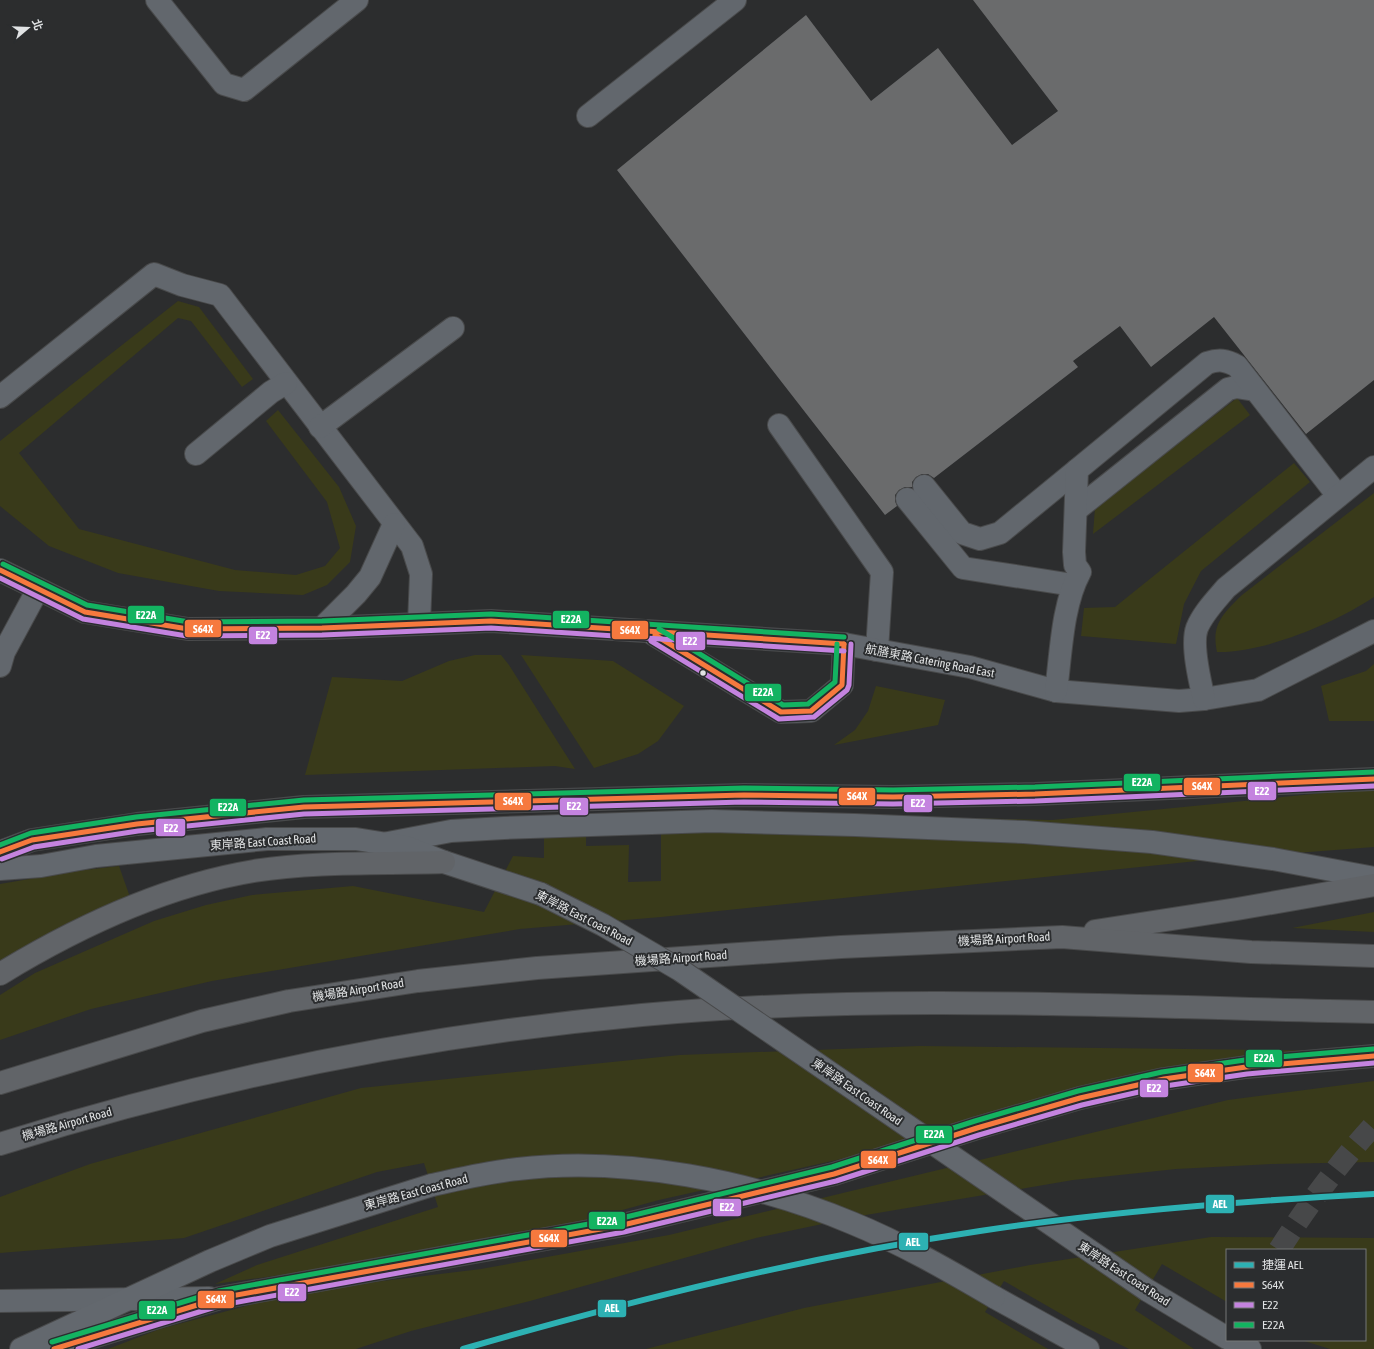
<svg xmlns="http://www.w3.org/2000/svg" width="1374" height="1349" font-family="'Asap Condensed','Noto Sans TC',sans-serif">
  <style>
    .green { fill: #393a1a }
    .building { fill: #6a6b6c }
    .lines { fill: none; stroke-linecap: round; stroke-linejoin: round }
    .major-tunnel { stroke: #474849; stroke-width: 22; stroke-dasharray: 22 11; stroke-linecap: butt }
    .minor-casing { stroke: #494a4b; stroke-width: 24 }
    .major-casing { stroke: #494a4b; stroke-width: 24 }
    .highway-casing { stroke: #494a4b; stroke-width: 24 }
    .minor { stroke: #62676d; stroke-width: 22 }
    .major { stroke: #63686e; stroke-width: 22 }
    .highway { stroke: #616468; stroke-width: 22 }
    .major-bridge-casing { stroke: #494a4b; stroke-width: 24; stroke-linecap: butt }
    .major-bridge { stroke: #63686e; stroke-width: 22 }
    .bus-1-casing { stroke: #2b2d2f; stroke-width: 8 }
    .bus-2-casing { stroke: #2b2d2f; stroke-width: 8 }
    .bus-3-casing { stroke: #2b2d2f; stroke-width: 8 }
    .bus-1 { stroke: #f6793e; stroke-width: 5 }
    .bus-2 { stroke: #c483df; stroke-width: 5 }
    .bus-3 { stroke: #13b361; stroke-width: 5 }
    .metro-1-casing { stroke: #2b2d2f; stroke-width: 9 }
    .metro-1 { stroke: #2db1b3; stroke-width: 6 }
    .bus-dot { fill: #e1e3e4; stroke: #2b2d2f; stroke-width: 1.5 }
    .labels { text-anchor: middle; stroke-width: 4; stroke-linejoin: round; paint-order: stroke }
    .street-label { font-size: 12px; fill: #e1e3e4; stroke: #2b2d2f }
    .line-badge { stroke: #2b2d2f; stroke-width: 1.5 }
    .badge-label { font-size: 11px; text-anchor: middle; font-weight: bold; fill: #fff }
  </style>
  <rect width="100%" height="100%" fill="#2c2d2e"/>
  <!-- green -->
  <g class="green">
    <path d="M 178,301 L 199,307 L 253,379 L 242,387 L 191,321 L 178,318 L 19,453 L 79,529 L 235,570 L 296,575 L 325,566 L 340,548 L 327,502 L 266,421 L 278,410 L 339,487 L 356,526 L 350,562 L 327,585 L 303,595 L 219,591 L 118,573 L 49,546 L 0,506 L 0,441 Z"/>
    <path d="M 1237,398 L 1250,415 L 1093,534 L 1095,508 Z"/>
    <path d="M 1294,463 L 1310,482 L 1201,571 L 1184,604 L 1176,644 L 1081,636 L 1084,608 L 1115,607 Z"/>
    <path d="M 1374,493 L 1374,597 C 1335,623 1264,653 1217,652 C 1211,624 1223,614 1242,595 Z"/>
    <path d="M 475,655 L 501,655 L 509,665 L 575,769 L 555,766 L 305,775 L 332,677 L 402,681 L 449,661 Z"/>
    <path d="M 521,655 L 613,661 L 684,706 L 658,741 L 638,754 L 594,768 Z"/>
    <path d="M 1374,664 L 1374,721 L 1329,721 L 1321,686 L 1366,671 Z"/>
    <path d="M 876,686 L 945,700 L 938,725 L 834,745 L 855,730 L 868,711 Z"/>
    <path d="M 1374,788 L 1374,847 L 1216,859 L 661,917 L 520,929 L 212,981 L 91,1009 L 0,1040 L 0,995 L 35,973 L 154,921 L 206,905 L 252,895 L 353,886 L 484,912 L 513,856 L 544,858 L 544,829 L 586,829 L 586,846 L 629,845 L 628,882 L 661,881 L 661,811 L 1052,820 Z"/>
    <path d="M 119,866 L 131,900 L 0,966 L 0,884 L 76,871 Z"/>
    <path d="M 1374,912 L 1374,932 L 1292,928 Z"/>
    <path d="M 920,1046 L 1351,1051 L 1237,1070 L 659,1200 L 491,1246 L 215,1284 L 257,1265 L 438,1207 L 424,1163 L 377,1172 L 184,1238 L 0,1253 L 0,1197 L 90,1164 L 361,1088 L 680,1055 Z"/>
    <path d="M 1374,1081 L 1374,1162 L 1272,1164 L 1176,1169 L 1073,1180 L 860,1216 L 756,1238 L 530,1301 L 411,1331 L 356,1349 L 108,1349 L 160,1329 L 301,1291 L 481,1269 L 669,1235 L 1228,1100 Z"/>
    <path d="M 1211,1237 L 1374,1238 L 1374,1349 L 1330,1349 L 1301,1340 L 1365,1340 L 1365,1250 L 1227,1250 L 1227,1302 L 1162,1264 L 1135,1310 L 1194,1349 L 1129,1349 L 1077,1323 L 1004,1281 L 985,1312 L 1048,1349 L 646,1349 L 804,1308 L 1030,1265 Z"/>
  </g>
  <!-- building -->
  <path class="building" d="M 973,0 L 1374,0 L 1374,380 L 1306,434 L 1214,317 L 1151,367 L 1120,326 L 1073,361 L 1078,367 L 934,478 L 928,474 L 922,474 L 916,477 L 912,482 L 912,487 L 905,487 L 899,490 L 895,495 L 895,501 L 897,506 L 885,515 L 617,170 L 806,15 L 871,101 L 938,48 L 1012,145 L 1058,111 Z"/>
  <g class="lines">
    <!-- major-tunnel -->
    <path class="major-tunnel" d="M 1279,1250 C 1307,1206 1338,1164 1374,1125"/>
    <!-- minor casing -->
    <g class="minor-casing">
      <g id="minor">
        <path d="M 157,0 L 224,84 L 244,90 L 357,0"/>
        <path d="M 588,116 L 735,0"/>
        <path d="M 0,397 L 154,274 L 182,285 L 220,295 L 412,546 L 421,574 L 419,624"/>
        <path d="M 779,425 L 882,572 L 877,650"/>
        <path d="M 320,427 L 453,328"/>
        <path d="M 196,454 L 271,392 L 286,383"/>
        <path d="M 924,486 L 962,533 L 980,539 L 1000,533 L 1077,470"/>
        <path d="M 907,499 L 963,568 L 1073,585"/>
        <path d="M 1076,510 L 1228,389 L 1236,387 L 1255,390"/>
        <path d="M 0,570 L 85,612 L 188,629 L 322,628 L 491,621 L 844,644 L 970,667 L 1056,691 L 1179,701 L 1204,699 L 1258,690 L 1374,631"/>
        <path d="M 322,628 L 356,594 L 370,577 L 394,524"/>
        <path d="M 653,634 L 781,712 L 811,711 L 842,685 L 844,644"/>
        <path d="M 0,666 L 4,652 L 38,589"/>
        <path d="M 1056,691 C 1061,654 1062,605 1080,572 L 1075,565 L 1074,552 L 1077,470 L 1207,363 C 1219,359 1226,360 1237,366 L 1338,496"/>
        <path d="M 1204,699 C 1200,682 1191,644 1197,628 C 1203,613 1216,600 1226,588 L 1374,467"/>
        <path d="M 0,1301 L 209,1298"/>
      </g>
    </g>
    <!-- major casing -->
    <g class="major-casing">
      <g id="major">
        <path d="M 388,843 L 451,831 L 504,828 L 712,821 L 855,825 L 1024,832 L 1152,842 L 1273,859 L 1374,878"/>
        <path d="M 0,852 L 32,840 L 137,824 L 304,807 L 744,795 L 893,797 L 1035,794 L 1374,779"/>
        <path d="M 0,869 L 41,866 L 96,856 L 267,839 L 356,839 L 406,847 L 444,862 L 541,894"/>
        <path d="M 1147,1290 L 1227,1338"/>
        <path d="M 994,1297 L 1088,1349"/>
        <path d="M 1231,1340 L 1250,1349"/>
        <path d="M 21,1349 L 210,1261 L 270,1236 L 432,1185"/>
        <path d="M 54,1349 L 220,1298 L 623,1225 L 834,1174 L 977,1128 L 1080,1098 L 1164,1079 L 1246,1067 L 1374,1056"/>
      </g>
    </g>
    <!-- highway casing -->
    <g class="highway-casing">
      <g id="highway">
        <path d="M 1095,931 L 1237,909 L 1374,885"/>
        <path d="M 0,974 C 77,927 164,886 254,871 C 316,861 381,864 444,862"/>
        <path d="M 0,1083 L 202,1021 L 289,1001 L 418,981 L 537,968 L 841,947 L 1062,937 L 1251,952 L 1374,956"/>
        <path d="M 0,1144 C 209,1078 424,1035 642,1015 C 885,993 1130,1007 1374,1012"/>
      </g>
    </g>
    <!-- minor -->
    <use href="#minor" class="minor"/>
    <!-- major -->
    <use href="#major" class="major"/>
    <!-- highway -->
    <use href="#highway" class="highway"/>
    <!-- major-bridge casing -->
    <g class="major-bridge-casing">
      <g id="major-bridge">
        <path d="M 541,894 L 603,925 L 680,970 L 1147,1290"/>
        <path d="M 432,1185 C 460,1179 489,1172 518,1169 C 626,1156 752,1181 852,1223 C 901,1243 948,1270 994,1297"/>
      </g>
    </g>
    <!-- major-bridge -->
    <use href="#major-bridge" class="major-bridge"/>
    <!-- bus-1 casing -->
    <g class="bus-1-casing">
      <g id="bus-1">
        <path d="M 0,570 L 85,612 L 188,629 L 322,628 L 491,621 L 844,644"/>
        <path d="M 655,635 L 781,712 L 811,711 L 842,685 L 844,644"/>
        <path d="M 0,852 L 32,840 L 137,824 L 304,807 L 744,795 L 893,797 L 1035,794 L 1374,779"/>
        <path d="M 54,1349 L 220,1298 L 623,1225 L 834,1174 L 977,1128 L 1080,1098 L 1164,1079 L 1246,1067 L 1374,1056"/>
      </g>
    </g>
    <!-- bus-2 casing -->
    <g class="bus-2-casing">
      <g id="bus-2">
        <path d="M 0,578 L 83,619 L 187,636 L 322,635 L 491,628 L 844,651"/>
        <path d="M 651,641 L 779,719 L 814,717 L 847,690 L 849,685 L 851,644"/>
        <path d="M 2,859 L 34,847 L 138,831 L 304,814 L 744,802 L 893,804 L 1035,801 L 1374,786"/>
        <path d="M 78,1349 L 222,1305 L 624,1232 L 836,1181 L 979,1135 L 1082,1105 L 1165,1086 L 1247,1074 L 1374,1063"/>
      </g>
    </g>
    <!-- bus-3 casing -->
    <g class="bus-3-casing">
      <g id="bus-3">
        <path d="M 3,564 L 87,605 L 189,622 L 322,621 L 491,614 L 844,637"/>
        <path d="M 659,629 L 783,705 L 808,704 L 835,682 L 837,644"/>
        <path d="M 0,845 L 31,833 L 136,817 L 304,800 L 744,788 L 893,790 L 1035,787 L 1374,772"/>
        <path d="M 52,1342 L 219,1291 L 622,1218 L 832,1167 L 975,1121 L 1078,1091 L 1162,1072 L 1245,1060 L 1373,1049"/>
      </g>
    </g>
    <!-- bus-1 -->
    <use href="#bus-1" class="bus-1"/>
    <!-- bus-2 -->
    <use href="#bus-2" class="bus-2"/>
    <!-- bus-3 -->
    <use href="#bus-3" class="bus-3"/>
    <!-- metro-1 casing -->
    <g class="metro-1-casing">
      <path id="metro-1" d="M 463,1349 C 633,1300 805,1257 980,1231 C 1111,1211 1242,1201 1374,1194"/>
    </g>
    <!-- metro-1 -->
    <use href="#metro-1" class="metro-1"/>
  </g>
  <!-- markers -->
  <circle class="bus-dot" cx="703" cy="673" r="3.5"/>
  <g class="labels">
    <!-- street labels -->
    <g class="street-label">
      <text transform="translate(930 661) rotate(11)" y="4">航膳東路 Catering Road East</text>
      <text transform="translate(263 842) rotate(-4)" y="4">東岸路 East Coast Road</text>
      <text transform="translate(584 918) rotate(27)" y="4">東岸路 East Coast Road</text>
      <text transform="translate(1004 939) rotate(-3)" y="4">機場路 Airport Road</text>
      <text transform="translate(681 958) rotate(-4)" y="4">機場路 Airport Road</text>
      <text transform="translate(358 990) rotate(-9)" y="4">機場路 Airport Road</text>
      <text transform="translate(857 1092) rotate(35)" y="4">東岸路 East Coast Road</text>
      <text transform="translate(67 1124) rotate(-16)" y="4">機場路 Airport Road</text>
      <text transform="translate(416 1192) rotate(-15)" y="4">東岸路 East Coast Road</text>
      <text transform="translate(1124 1274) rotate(33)" y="4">東岸路 East Coast Road</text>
    </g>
  </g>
  <g class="line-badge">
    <rect x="127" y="605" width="38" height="19" rx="4" fill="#13b361"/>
    <rect x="552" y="610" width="38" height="19" rx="4" fill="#13b361"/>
    <rect x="184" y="619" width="38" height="19" rx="4" fill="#f6793e"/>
    <rect x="611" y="620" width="38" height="20" rx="4" fill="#f6793e"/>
    <rect x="248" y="626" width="30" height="19" rx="4" fill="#c483df"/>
    <rect x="675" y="631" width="31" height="20" rx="4" fill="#c483df"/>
    <rect x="744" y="683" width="38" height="19" rx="4" fill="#13b361"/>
    <rect x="1123" y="773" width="38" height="19" rx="4" fill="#13b361"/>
    <rect x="1183" y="777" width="38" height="19" rx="4" fill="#f6793e"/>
    <rect x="1247" y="781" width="30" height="20" rx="4" fill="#c483df"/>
    <rect x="838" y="787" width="38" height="19" rx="4" fill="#f6793e"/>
    <rect x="494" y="792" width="38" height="19" rx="4" fill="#f6793e"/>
    <rect x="903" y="794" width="30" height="19" rx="4" fill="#c483df"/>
    <rect x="559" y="797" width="30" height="19" rx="4" fill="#c483df"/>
    <rect x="209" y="798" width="38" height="19" rx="4" fill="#13b361"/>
    <rect x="155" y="818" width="31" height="19" rx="4" fill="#c483df"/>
    <rect x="1245" y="1049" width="38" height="19" rx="4" fill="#13b361"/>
    <rect x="1187" y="1063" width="37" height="20" rx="4" fill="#f6793e"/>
    <rect x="1139" y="1079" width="30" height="19" rx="4" fill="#c483df"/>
    <rect x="915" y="1125" width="38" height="19" rx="4" fill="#13b361"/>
    <rect x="860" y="1150" width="37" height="19" rx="4" fill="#f6793e"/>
    <rect x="1205" y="1194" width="30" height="20" rx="4" fill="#2db1b3"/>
    <rect x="712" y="1198" width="30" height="19" rx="4" fill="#c483df"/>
    <rect x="588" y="1211" width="38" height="19" rx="4" fill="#13b361"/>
    <rect x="530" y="1229" width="38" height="19" rx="4" fill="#f6793e"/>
    <rect x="898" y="1232" width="31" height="19" rx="4" fill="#2db1b3"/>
    <rect x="277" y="1283" width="30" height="19" rx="4" fill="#c483df"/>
    <rect x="197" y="1290" width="38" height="19" rx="4" fill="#f6793e"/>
    <rect x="597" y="1299" width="30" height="19" rx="4" fill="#2db1b3"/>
    <rect x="138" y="1300" width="38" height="20" rx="4" fill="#13b361"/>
  </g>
  <g class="badge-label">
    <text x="146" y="619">E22A</text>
    <text x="571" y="623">E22A</text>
    <text x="203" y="633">S64X</text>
    <text x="630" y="634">S64X</text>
    <text x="263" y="639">E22</text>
    <text x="690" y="645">E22</text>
    <text x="763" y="696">E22A</text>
    <text x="1142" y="786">E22A</text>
    <text x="1202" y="790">S64X</text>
    <text x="1262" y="795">E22</text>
    <text x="857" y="800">S64X</text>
    <text x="513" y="805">S64X</text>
    <text x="918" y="807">E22</text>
    <text x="574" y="810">E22</text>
    <text x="228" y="811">E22A</text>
    <text x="171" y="832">E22</text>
    <text x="1264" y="1062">E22A</text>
    <text x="1205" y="1077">S64X</text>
    <text x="1154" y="1092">E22</text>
    <text x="934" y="1138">E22A</text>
    <text x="878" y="1164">S64X</text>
    <text x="1220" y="1208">AEL</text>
    <text x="727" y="1211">E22</text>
    <text x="607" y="1225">E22A</text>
    <text x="549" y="1242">S64X</text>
    <text x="913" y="1246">AEL</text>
    <text x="292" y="1296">E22</text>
    <text x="216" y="1303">S64X</text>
    <text x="612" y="1312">AEL</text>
    <text x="157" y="1314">E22A</text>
  </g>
  <!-- legend -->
  <rect x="1226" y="1249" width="140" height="92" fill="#2b2d2f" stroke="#747677"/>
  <rect x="1234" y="1262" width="20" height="6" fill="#2db1b3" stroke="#747677"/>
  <text x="1262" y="1269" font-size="12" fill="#e1e3e4">捷運 AEL</text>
  <rect x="1234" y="1282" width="20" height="6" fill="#f6793e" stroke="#747677"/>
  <text x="1262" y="1289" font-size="12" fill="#e1e3e4">S64X</text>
  <rect x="1234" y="1302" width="20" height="6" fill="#c483df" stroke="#747677"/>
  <text x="1262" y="1309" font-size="12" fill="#e1e3e4">E22</text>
  <rect x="1234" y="1322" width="20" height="6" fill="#13b361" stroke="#747677"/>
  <text x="1262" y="1329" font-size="12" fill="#e1e3e4">E22A</text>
  <!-- north arrow -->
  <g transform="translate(28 28) rotate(71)" stroke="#2b2d2f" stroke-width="3" paint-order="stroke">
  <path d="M0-3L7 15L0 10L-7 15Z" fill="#e1e3e4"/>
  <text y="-6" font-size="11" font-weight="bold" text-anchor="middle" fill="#e1e3e4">北</text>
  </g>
</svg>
